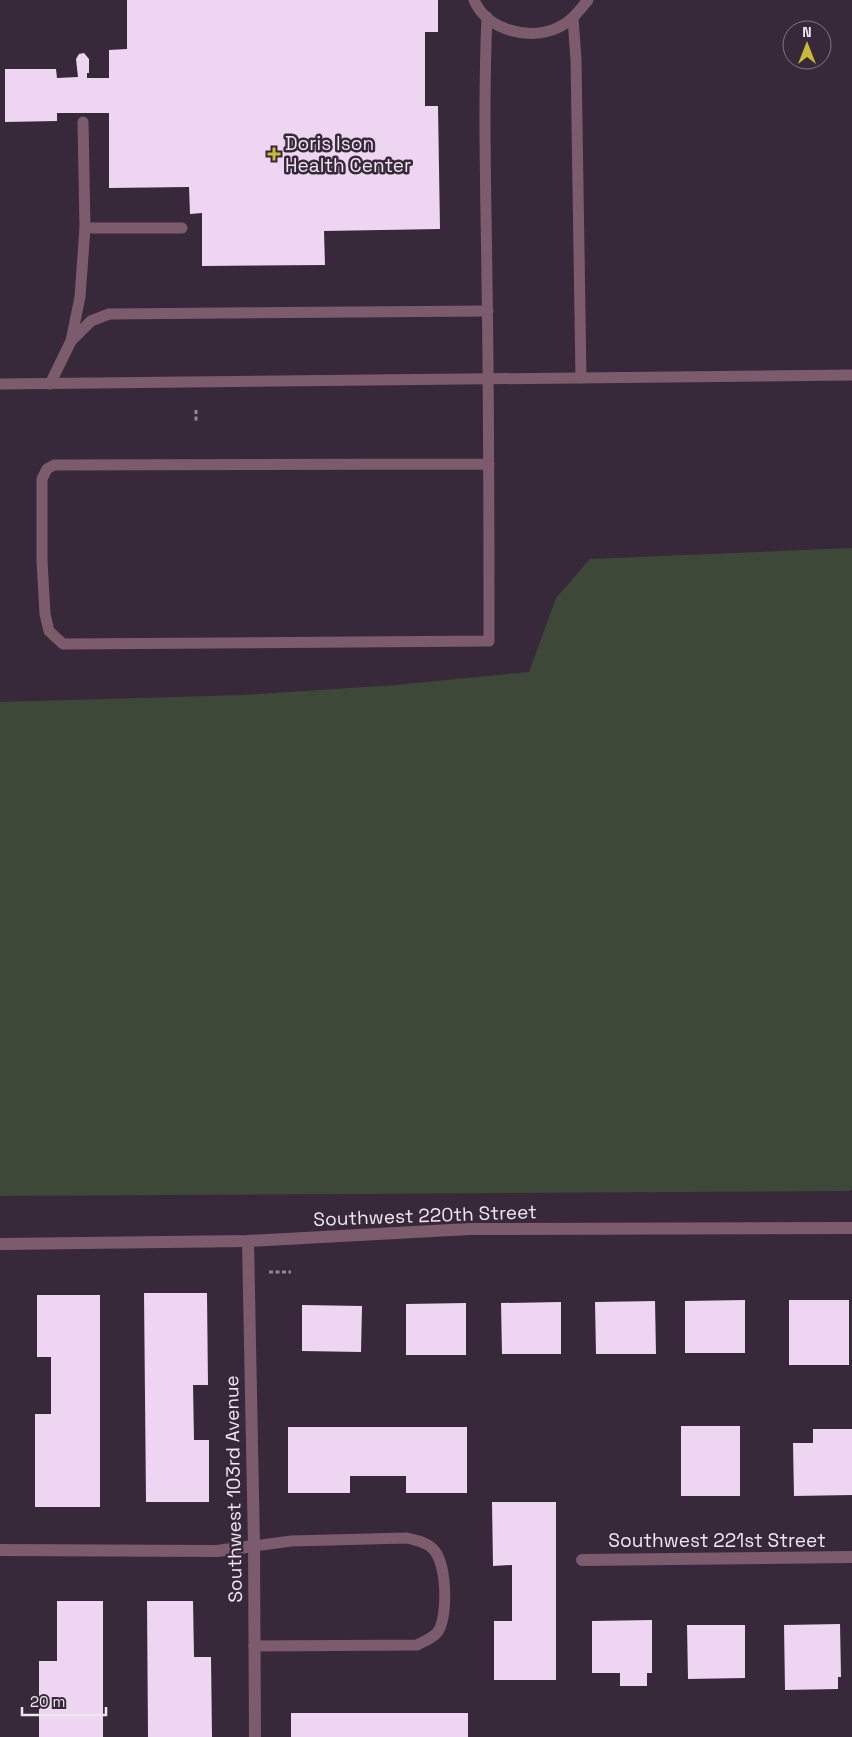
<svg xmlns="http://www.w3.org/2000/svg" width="852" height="1737" font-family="'Space Grotesk',sans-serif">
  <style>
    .green { fill: #3d4838 }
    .building { fill: #eed5f2 }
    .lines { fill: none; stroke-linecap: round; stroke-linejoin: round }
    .path { stroke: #918593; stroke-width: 3; stroke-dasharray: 4 2.5; stroke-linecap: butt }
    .lane { stroke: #7c5c6c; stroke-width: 11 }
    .street { stroke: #7c5c6c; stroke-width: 12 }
    .poi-dot { fill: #c9ba3a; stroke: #37293a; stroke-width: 2 }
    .labels { text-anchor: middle; stroke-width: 5; stroke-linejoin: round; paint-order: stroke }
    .poi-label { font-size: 19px; fill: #f0e6f1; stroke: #37293a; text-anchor: start }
    .street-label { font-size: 19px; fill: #f0e6f1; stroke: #37293a }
  </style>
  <rect width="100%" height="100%" fill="#37293a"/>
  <!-- green -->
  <path class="green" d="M 852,548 L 852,1189 L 850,1191 L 0,1196 L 0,702 L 244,695 L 396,685 L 529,672 L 556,598 L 590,559 Z"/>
  <!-- building -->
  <g class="building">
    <path d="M 127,0 L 438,0 L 438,32 L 425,32 L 425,106 L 438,106 L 440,229 L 324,231 L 325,265 L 202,266 L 202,213 L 190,214 L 189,187 L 109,188 L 109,113 L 57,113 L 57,121 L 5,122 L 5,69 L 56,69 L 57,78 L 78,77 L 76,59 L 79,54 L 84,53 L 89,59 L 89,73 L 87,73 L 87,78 L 109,78 L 109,50 L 127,49 Z"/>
    <path d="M 144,1293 L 207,1293 L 208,1385 L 193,1385 L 194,1440 L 209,1440 L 209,1502 L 146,1502 Z"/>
    <path d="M 37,1295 L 100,1295 L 100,1507 L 35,1507 L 35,1414 L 51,1414 L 51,1357 L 37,1357 Z"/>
    <path d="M 745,1300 L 745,1353 L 685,1353 L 685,1301 Z"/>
    <rect x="789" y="1300" width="60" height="65"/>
    <path d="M 655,1301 L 656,1354 L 596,1354 L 595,1302 Z"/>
    <path d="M 561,1302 L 561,1354 L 502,1354 L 501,1303 Z"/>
    <path d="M 466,1303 L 466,1355 L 406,1355 L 406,1304 Z"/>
    <path d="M 302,1305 L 362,1306 L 361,1352 L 302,1351 Z"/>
    <rect x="681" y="1426" width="59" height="70"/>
    <path d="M 288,1427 L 467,1427 L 467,1493 L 406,1493 L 406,1476 L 350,1476 L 350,1493 L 288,1493 Z"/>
    <path d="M 813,1429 L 852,1429 L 852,1495 L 794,1496 L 793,1443 L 813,1443 Z"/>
    <path d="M 492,1502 L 556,1502 L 556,1680 L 494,1680 L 494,1621 L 512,1621 L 512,1565 L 493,1566 Z"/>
    <path d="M 57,1601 L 103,1601 L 103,1737 L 39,1737 L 39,1661 L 57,1661 Z"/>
    <path d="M 147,1601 L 193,1601 L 194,1657 L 211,1657 L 212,1737 L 148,1737 Z"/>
    <path d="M 652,1620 L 652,1673 L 647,1673 L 647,1686 L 620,1686 L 620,1673 L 592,1673 L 592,1621 Z"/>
    <path d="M 840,1624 L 841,1677 L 838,1677 L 838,1689 L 785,1690 L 784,1625 Z"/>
    <path d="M 687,1625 L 745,1625 L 745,1678 L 688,1679 Z"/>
    <rect x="291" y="1713" width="177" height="24"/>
  </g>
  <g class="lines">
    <!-- path -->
    <g class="path">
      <path d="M 196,410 L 196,423"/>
      <path d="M 269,1272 L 291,1272"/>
    </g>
    <!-- lane -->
    <g class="lane">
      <path d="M 474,0 C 487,30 529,41 557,28 C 571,22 579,11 588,0"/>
      <path d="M 487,17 C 483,105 486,194 487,282 C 489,402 489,521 489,641 L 63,644 L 49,631 L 45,614 L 42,561 L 42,479 L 47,469 L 54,465 L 489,464"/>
      <path d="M 573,19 L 576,59 L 581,378"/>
      <path d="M 85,228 L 182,228"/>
      <path d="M 71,341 L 80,297 L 85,228 L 83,122"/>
      <path d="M 0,384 L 852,375"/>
      <path d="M 50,384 L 71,341 L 91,321 L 109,314 L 488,311"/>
      <path d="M 254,1546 L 291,1541 L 407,1538 C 416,1540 425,1542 432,1548 C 447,1561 448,1613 439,1630 C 435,1637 425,1641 417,1645 L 254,1646"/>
    </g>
    <!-- street -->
    <g class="street">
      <path d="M 248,1241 L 254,1546 L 255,1737"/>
      <path d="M 0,1244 L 248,1241 L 469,1229 L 852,1228"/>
      <path d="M 0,1550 L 217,1551 L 254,1546"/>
      <path d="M 582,1560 L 852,1557"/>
    </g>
  </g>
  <!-- markers -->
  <path class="poi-dot" d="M271.5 146.5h5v5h5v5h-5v5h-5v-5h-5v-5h5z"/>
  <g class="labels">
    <!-- poi labels -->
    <g class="poi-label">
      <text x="285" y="150">Doris Ison<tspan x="285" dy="22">Health Center</tspan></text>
    </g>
    <!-- street labels -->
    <g class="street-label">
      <text transform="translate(425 1215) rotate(-2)" y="7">Southwest 220th Street</text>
      <text transform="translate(233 1489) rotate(-91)" y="7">Southwest 103rd Avenue</text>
      <text x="717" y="1547">Southwest 221st Street</text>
    </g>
  </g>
  <!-- north arrow -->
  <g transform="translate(807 45)"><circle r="24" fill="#37293a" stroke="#817583"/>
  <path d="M0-4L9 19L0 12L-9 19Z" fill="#c9ba3a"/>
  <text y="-8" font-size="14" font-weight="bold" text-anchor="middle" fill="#f0e6f1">N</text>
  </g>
  <!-- scale -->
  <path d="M22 1707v8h84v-8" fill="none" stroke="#f0e6f1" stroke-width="2.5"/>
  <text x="30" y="1707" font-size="15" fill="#f0e6f1" stroke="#37293a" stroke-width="4" paint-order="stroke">20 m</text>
</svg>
